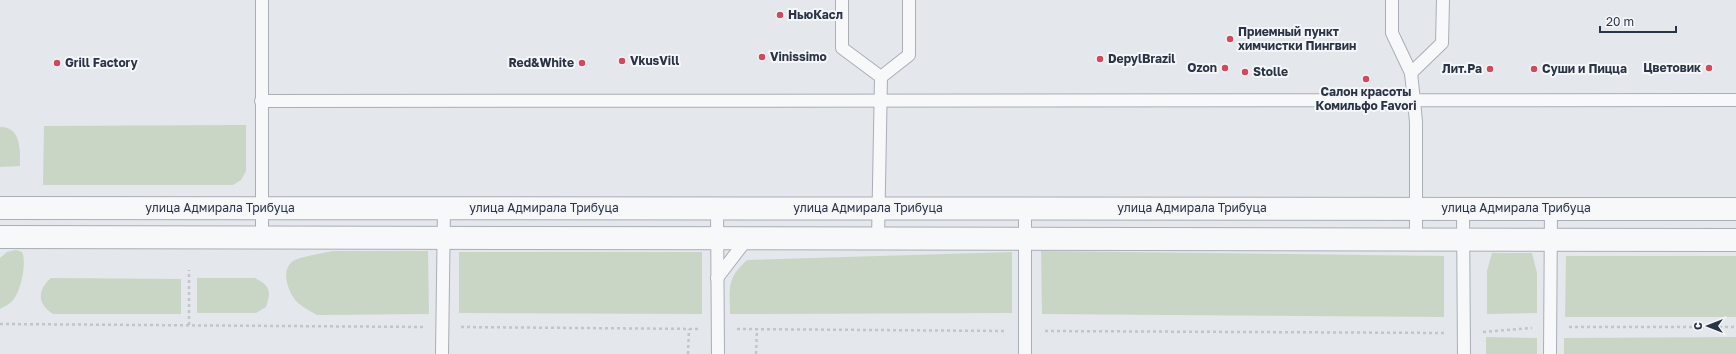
<svg xmlns="http://www.w3.org/2000/svg" width="1736" height="354" font-family="'Golos Text',sans-serif">
  <style>
    .green { fill: #c9d6c5 }
    .lines { fill: none; stroke-linecap: round; stroke-linejoin: round }
    .service-casing { stroke: #a9aeb7; stroke-width: 14 }
    .tertiary-casing { stroke: #a9aeb7; stroke-width: 24 }
    .path { stroke: #c2c5cb; stroke-width: 2.5; stroke-dasharray: 3 3; stroke-linecap: butt }
    .service { stroke: #f7f8fa; stroke-width: 12 }
    .tertiary { stroke: #f7f8fa; stroke-width: 22 }
    .poi-dot { fill: #d1495b; stroke: #f4f6f9; stroke-width: 1.5 }
    .labels { text-anchor: middle; stroke-width: 4; stroke-linejoin: round; paint-order: stroke }
    .poi-label { font-size: 12px; font-weight: bold; fill: #2b3445; stroke: #f4f6f9; text-anchor: start }
    .street-label { font-size: 12px; fill: #2b3445; stroke: #f4f6f9 }
  </style>
  <rect width="100%" height="100%" fill="#e4e7ec"/>
  <!-- green -->
  <g class="green">
    <path d="M 246,125 L 246,171 L 241,180 L 233,185 L 43,185 L 44,126 Z"/>
    <path d="M 0,127 C 22,127 20,151 20,166 L 0,167 Z"/>
    <path d="M 16,250 L 22,252 C 27,262 21,291 13,300 C 10,304 4,307 0,309 L 0,258 L 7,252 Z"/>
    <path d="M 332,251 L 428,251 L 429,314 L 317,315 C 310,311 302,307 296,301 C 288,291 280,271 293,261 C 299,257 324,253 332,251 Z"/>
    <path d="M 1041,251 L 1444,256 L 1444,317 L 1042,314 Z"/>
    <path d="M 459,252 L 702,252 L 702,314 L 459,313 Z"/>
    <path d="M 1012,252 L 1012,313 L 730,314 C 730,288 726,279 747,260 Z"/>
    <path d="M 1492,253 L 1532,253 L 1537,273 L 1537,313 L 1487,314 L 1487,271 Z"/>
    <path d="M 1566,256 L 1736,256 L 1736,317 L 1565,317 Z"/>
    <path d="M 51,278 L 181,279 L 181,314 L 53,314 C 37,304 37,290 51,278 Z"/>
    <path d="M 197,278 L 255,278 C 271,286 271,292 266,307 L 256,313 L 197,313 Z"/>
    <path d="M 1486,337 L 1537,338 L 1537,354 L 1486,354 Z"/>
    <path d="M 1736,337 L 1736,354 L 1564,354 L 1564,338 Z"/>
  </g>
  <g class="lines">
    <!-- service casing -->
    <g class="service-casing">
      <g id="service">
        <path d="M 262,0 L 262,238"/>
        <path d="M 842,0 L 842,48 L 881,77"/>
        <path d="M 1392,0 L 1392,33 L 1411,73 L 1414,101 L 1416,122 L 1416,240"/>
        <path d="M 1411,73 L 1442,43 L 1443,0"/>
        <path d="M 261,101 L 1736,100"/>
        <path d="M 717,208 L 718,354"/>
        <path d="M 1463,208 L 1464,354"/>
        <path d="M 878,239 L 881,77 L 909,55 L 909,0"/>
        <path d="M 717,278 L 747,239"/>
        <path d="M 442,354 L 444,208"/>
        <path d="M 1025,354 L 1025,208"/>
        <path d="M 1550,354 L 1551,208"/>
      </g>
    </g>
    <!-- tertiary casing -->
    <g class="tertiary-casing">
      <g id="tertiary">
        <path d="M 0,208 L 1736,209"/>
        <path d="M 0,237 L 1736,240"/>
      </g>
    </g>
    <!-- path -->
    <g class="path">
      <path d="M 0,324 L 424,327"/>
      <path d="M 189,325 L 189,270"/>
      <path d="M 461,327 L 700,329"/>
      <path d="M 1569,327 L 1736,327"/>
      <path d="M 737,329 L 1006,331"/>
      <path d="M 1045,331 L 1446,333"/>
      <path d="M 1483,332 L 1532,328"/>
      <path d="M 688,354 L 689,329"/>
      <path d="M 756,354 L 757,329"/>
    </g>
    <!-- service -->
    <use href="#service" class="service"/>
    <!-- tertiary -->
    <use href="#tertiary" class="tertiary"/>
  </g>
  <!-- markers -->
  <g class="poi-dot">
    <circle cx="780" cy="15" r="4"/>
    <circle cx="1230" cy="39" r="4"/>
    <circle cx="762" cy="57" r="4"/>
    <circle cx="1100" cy="59" r="4"/>
    <circle cx="622" cy="61" r="4"/>
    <circle cx="57" cy="63" r="4"/>
    <circle cx="582" cy="63" r="4"/>
    <circle cx="1225" cy="68" r="4"/>
    <circle cx="1709" cy="68" r="4"/>
    <circle cx="1490" cy="69" r="4"/>
    <circle cx="1534" cy="69" r="4"/>
    <circle cx="1245" cy="72" r="4"/>
    <circle cx="1366" cy="79" r="4"/>
  </g>
  <g class="labels">
    <!-- poi labels -->
    <g class="poi-label">
      <text x="788" y="19">НьюКасл</text>
      <text x="1238" y="36">Приемный пункт<tspan x="1238" dy="14">химчистки Пингвин</tspan></text>
      <text x="770" y="61">Vinissimo</text>
      <text x="1108" y="63">DepylBrazil</text>
      <text x="630" y="65">VkusVill</text>
      <text x="65" y="67">Grill Factory</text>
      <text x="574" y="67" text-anchor="end">Red&amp;White</text>
      <text x="1217" y="72" text-anchor="end">Ozon</text>
      <text x="1701" y="72" text-anchor="end">Цветовик</text>
      <text x="1482" y="73" text-anchor="end">Лит.Ра</text>
      <text x="1542" y="73">Суши и Пицца</text>
      <text x="1253" y="76">Stolle</text>
      <text x="1366" y="96" text-anchor="middle">Салон красоты<tspan x="1366" dy="14">Комильфо Favori</tspan></text>
    </g>
    <!-- street labels -->
    <g class="street-label">
      <text x="220" y="212">улица Адмирала Трибуца</text>
      <text x="544" y="212">улица Адмирала Трибуца</text>
      <text x="868" y="212">улица Адмирала Трибуца</text>
      <text x="1192" y="212">улица Адмирала Трибуца</text>
      <text x="1516" y="212">улица Адмирала Трибуца</text>
    </g>
  </g>
  <!-- north arrow -->
  <g transform="translate(1708 326) rotate(270)" stroke="#f4f6f9" stroke-width="3" paint-order="stroke">
  <path d="M0-3L7 15L0 10L-7 15Z" fill="#2b3445"/>
  <text y="-6" font-size="11" font-weight="bold" text-anchor="middle" fill="#2b3445">С</text>
  </g>
  <!-- scale -->
  <path d="M1600 26v6h76v-6" fill="none" stroke="#2b3445" stroke-width="2"/>
  <text x="1606" y="26" font-size="12" fill="#2b3445" stroke="#f4f6f9" stroke-width="3" paint-order="stroke">20 m</text>
</svg>
